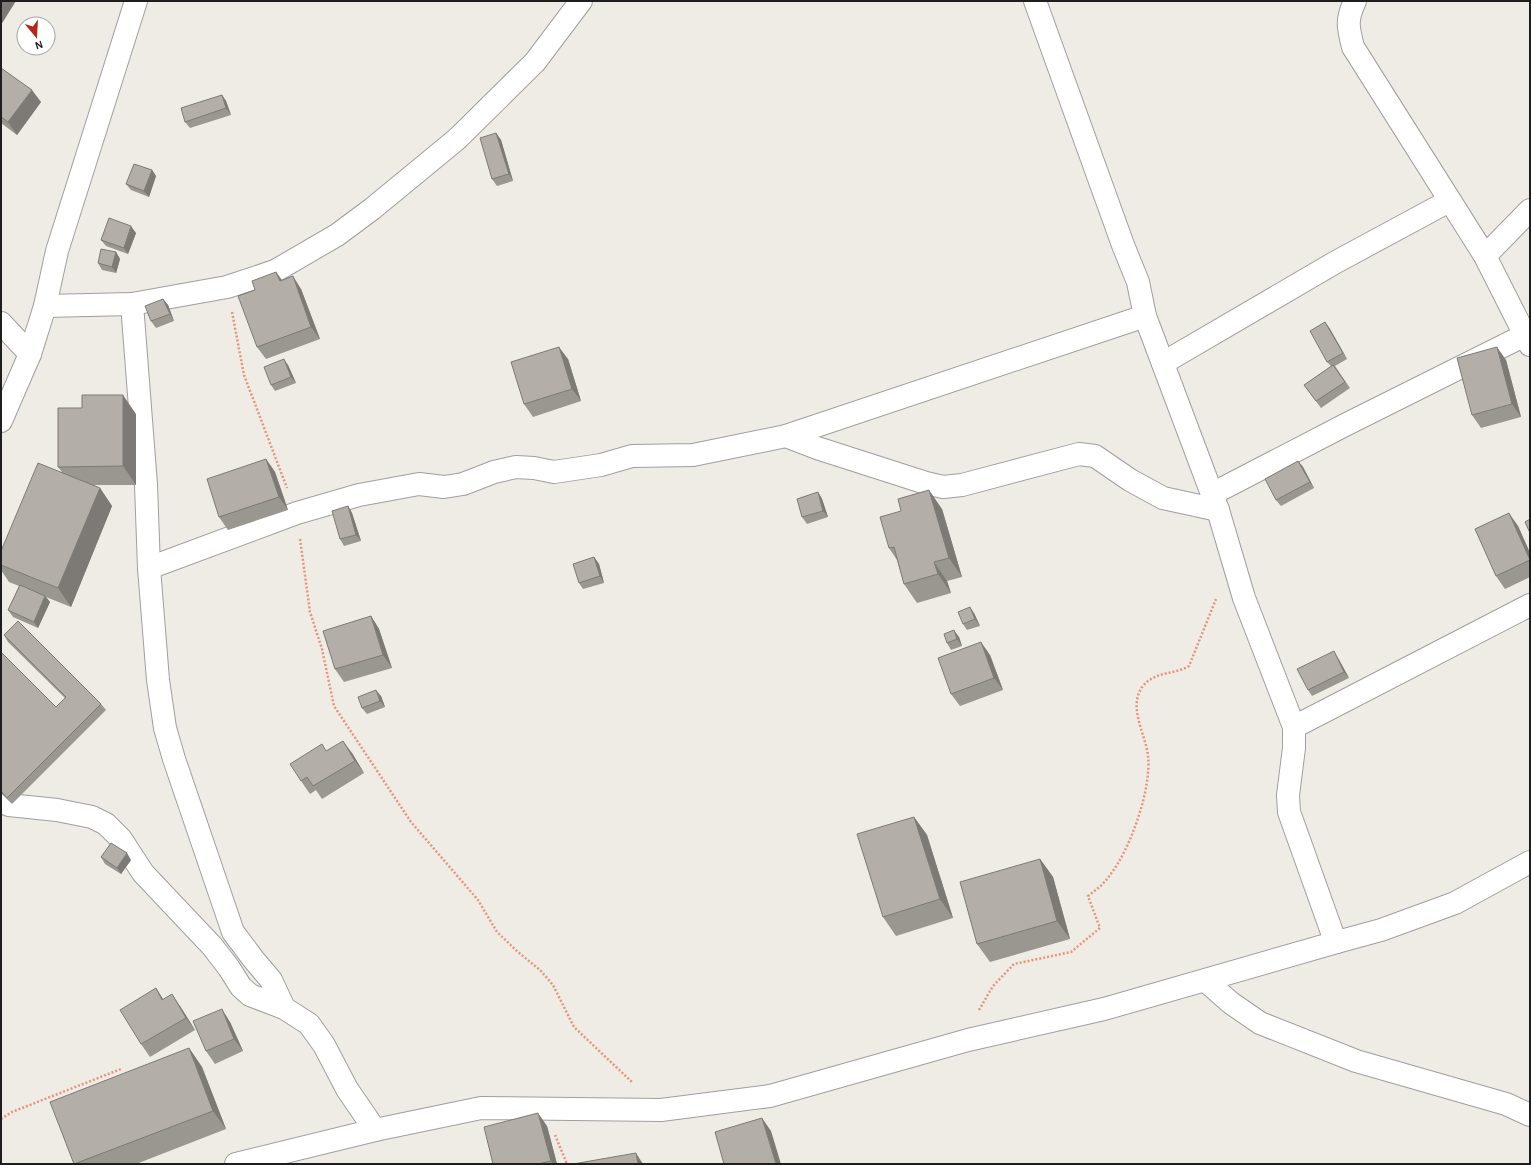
<svg xmlns="http://www.w3.org/2000/svg" width="1531" height="1165" font-family="'Alegreya Sans',sans-serif">
  <style>
    .lines { fill: none; stroke-linecap: round; stroke-linejoin: round }
    .minor-casing { stroke: #9f9f9f; stroke-width: 24 }
    .path { stroke: #e8937c; stroke-width: 2.5; stroke-dasharray: 2 2; stroke-linecap: butt }
    .minor { stroke: #fff; stroke-width: 22 }
    .wall { fill: #9a9690 }
    .shaded-wall { fill: #7d7a76 }
    .building { fill: #b3aea8; stroke: #7d7a76 }
  </style>
  <rect width="100%" height="100%" fill="#eeece5"/>
  <g class="lines">
    <!-- minor casing -->
    <g class="minor-casing">
      <g id="minor">
        <path d="M 1035,1 L 1123,245 L 1138,282 L 1145,316 L 1218,510 L 1244,598 L 1294,727 L 1294,748 L 1288,795 L 1289,812 L 1333,935 L 1337,942"/>
        <path d="M 1355,1 C 1346,20 1348,27 1353,47 L 1485,256 L 1530,345"/>
        <path d="M 1485,256 L 1530,210"/>
        <path d="M 132,304 L 146,485 L 149,568 L 158,680 L 165,728 L 174,759 L 233,932 L 254,960 L 271,980 L 284,1008"/>
        <path d="M 45,306 L 132,304 L 227,287 L 275,271 L 337,235 L 372,209 L 457,139 L 535,62 L 581,1"/>
        <path d="M 1,323 L 30,354"/>
        <path d="M 1163,363 L 1336,262 L 1449,201"/>
        <path d="M 1,421 L 30,354 L 45,306 L 57,251 L 136,1"/>
        <path d="M 786,436 L 817,448 L 926,483 L 943,487 L 962,485 L 1079,454 L 1095,456 L 1130,480 L 1163,498 L 1218,510"/>
        <path d="M 1212,494 L 1345,425 L 1525,335"/>
        <path d="M 149,568 L 297,513 L 359,495 L 419,484 L 444,487 L 463,484 L 494,472 L 516,467 L 534,468 L 554,472 L 601,465 L 632,456 L 693,455 L 786,436 L 1145,316"/>
        <path d="M 1294,727 L 1530,605"/>
        <path d="M 1,802 L 9,805 L 57,810 L 92,817 L 106,824 L 121,839 L 143,873 L 212,946 L 229,968 L 241,987 L 250,995 L 284,1008 L 309,1024 L 324,1045 L 347,1089 L 375,1130"/>
        <path d="M 1206,981 L 1231,1003 L 1260,1023 L 1356,1061 L 1506,1104 L 1530,1115"/>
        <path d="M 236,1164 L 375,1130 L 481,1108 L 661,1110 L 770,1096 L 968,1040 L 1104,1009 L 1337,942 L 1381,930 L 1455,903 L 1530,862"/>
      </g>
    </g>
    <!-- path -->
    <g class="path">
      <path d="M 232,312 L 244,375 L 287,488"/>
      <path d="M 300,539 L 310,612 L 322,649 L 334,706 L 411,822 L 478,900 L 497,932 L 518,952 L 540,970 L 553,985 L 574,1027 L 633,1083"/>
      <path d="M 979,1010 L 993,986 L 1014,964 L 1071,952 L 1100,928 L 1088,896 C 1096,890 1104,884 1110,875 C 1130,850 1152,788 1148,756 C 1146,735 1127,706 1143,686 C 1155,671 1174,675 1189,666 L 1216,599"/>
      <path d="M 1,1119 L 12,1112 L 121,1069"/>
      <path d="M 555,1135 L 567,1164"/>
    </g>
    <!-- minor -->
    <use href="#minor" class="minor"/>
  </g>
  <!-- wall -->
  <g class="wall">
    <path d="M 1,68 L 41,102 L 17,135 L 1,123 Z"/>
    <path d="M 222,95 L 226,101 L 231,115 L 190,128 L 185,122 Z"/>
    <path d="M 496,133 L 501,140 L 513,181 L 497,186 L 492,179 Z"/>
    <path d="M 152,170 L 156,176 L 149,197 L 131,190 L 126,184 Z"/>
    <path d="M 136,233 L 128,254 L 106,246 L 101,240 Z"/>
    <path d="M 116,252 L 120,259 L 116,273 L 102,270 L 98,263 Z"/>
    <path d="M 276,272 L 282,280 L 301,289 L 320,339 L 266,359 L 257,347 L 255,290 Z"/>
    <path d="M 163,299 L 168,305 L 174,321 L 156,328 L 151,321 Z"/>
    <path d="M 1325,322 L 1330,329 L 1347,359 L 1335,366 L 1350,388 L 1321,408 L 1304,385 L 1331,366 L 1327,362 Z"/>
    <path d="M 568,359 L 581,401 L 533,417 L 524,404 Z"/>
    <path d="M 1506,360 L 1521,417 L 1481,428 L 1472,415 Z"/>
    <path d="M 288,365 L 296,383 L 275,391 L 271,385 Z"/>
    <path d="M 136,414 L 136,485 L 94,485 L 100,488 L 112,506 L 71,607 L 46,597 L 50,602 L 38,628 L 13,617 L 8,610 L 19,586 L 9,582 L 1,570 L 1,551 L 62,472 L 58,467 Z"/>
    <path d="M 266,459 L 275,472 L 288,510 L 228,530 L 219,517 Z"/>
    <path d="M 1298,461 L 1303,467 L 1314,488 L 1281,506 L 1276,500 Z"/>
    <path d="M 818,492 L 822,499 L 828,517 L 807,524 L 802,517 Z"/>
    <path d="M 348,506 L 352,513 L 361,541 L 344,546 L 340,539 Z"/>
    <path d="M 942,509 L 962,577 L 947,581 L 951,593 L 917,603 L 904,584 L 897,560 L 889,548 L 901,511 Z"/>
    <path d="M 1518,526 L 1530,553 L 1530,577 L 1505,589 L 1496,576 Z"/>
    <path d="M 594,557 L 599,564 L 604,583 L 583,589 L 579,583 Z"/>
    <path d="M 974,613 L 980,626 L 967,630 L 963,624 Z"/>
    <path d="M 371,616 L 379,629 L 392,668 L 344,682 L 335,669 Z"/>
    <path d="M 4,635 L 101,704 L 106,710 L 12,804 L 1,793 L 1,654 L 56,707 L 65,698 L 8,642 Z"/>
    <path d="M 959,637 L 962,646 L 951,650 L 947,643 Z"/>
    <path d="M 990,655 L 1003,690 L 960,706 L 951,694 Z"/>
    <path d="M 1338,658 L 1349,678 L 1312,696 L 1308,690 Z"/>
    <path d="M 381,696 L 385,707 L 367,714 L 362,708 Z"/>
    <path d="M 326,751 L 352,753 L 364,773 L 322,799 L 316,790 L 310,794 L 301,781 Z"/>
    <path d="M 914,817 L 927,835 L 953,918 L 896,936 L 883,917 Z"/>
    <path d="M 101,857 L 131,860 L 121,874 L 105,864 Z"/>
    <path d="M 1040,859 L 1053,877 L 1070,939 L 990,962 L 977,944 Z"/>
    <path d="M 156,988 L 163,999 L 180,1006 L 195,1030 L 150,1057 L 141,1044 Z"/>
    <path d="M 230,1022 L 243,1051 L 215,1064 L 206,1051 Z"/>
    <path d="M 189,1048 L 202,1067 L 226,1129 L 136,1164 L 74,1164 Z"/>
    <path d="M 547,1126 L 557,1164 L 493,1164 Z"/>
  </g>
  <!-- shaded-wall -->
  <g class="shaded-wall">
    <path d="M 1,1 L 16,1 L 1,25 Z"/>
    <path d="M 32,90 L 41,102 L 17,135 L 8,122 Z"/>
    <path d="M 222,95 L 226,101 L 231,115 L 226,108 Z"/>
    <path d="M 496,133 L 501,140 L 513,181 L 509,174 Z"/>
    <path d="M 152,170 L 156,176 L 149,197 L 144,191 Z"/>
    <path d="M 131,226 L 136,233 L 128,254 L 124,248 Z"/>
    <path d="M 116,252 L 120,259 L 116,273 L 112,267 Z"/>
    <path d="M 276,272 L 285,285 L 280,281 Z"/>
    <path d="M 293,276 L 301,289 L 320,339 L 311,327 Z"/>
    <path d="M 163,299 L 168,305 L 174,321 L 170,314 Z"/>
    <path d="M 1325,322 L 1330,329 L 1347,359 L 1343,353 Z"/>
    <path d="M 559,347 L 568,359 L 581,401 L 572,389 Z"/>
    <path d="M 1497,347 L 1506,360 L 1521,417 L 1512,404 Z"/>
    <path d="M 284,359 L 288,365 L 296,383 L 291,377 Z"/>
    <path d="M 123,395 L 136,414 L 136,485 L 123,466 Z"/>
    <path d="M 266,459 L 275,472 L 288,510 L 279,497 Z"/>
    <path d="M 1298,461 L 1303,467 L 1314,488 L 1310,482 Z"/>
    <path d="M 100,488 L 112,506 L 71,607 L 58,588 Z"/>
    <path d="M 929,490 L 942,509 L 962,577 L 949,558 Z"/>
    <path d="M 818,492 L 822,499 L 828,517 L 823,511 Z"/>
    <path d="M 348,506 L 352,513 L 361,541 L 356,535 Z"/>
    <path d="M 1509,513 L 1518,526 L 1530,553 L 1530,560 Z"/>
    <path d="M 594,557 L 599,564 L 604,583 L 600,576 Z"/>
    <path d="M 934,562 L 947,581 L 951,593 L 938,574 Z"/>
    <path d="M 45,596 L 50,602 L 38,628 L 34,622 Z"/>
    <path d="M 970,607 L 974,613 L 980,626 L 975,619 Z"/>
    <path d="M 371,616 L 379,629 L 392,668 L 383,655 Z"/>
    <path d="M 954,630 L 959,637 L 962,646 L 957,639 Z"/>
    <path d="M 981,642 L 990,655 L 1003,690 L 994,678 Z"/>
    <path d="M 1334,651 L 1338,658 L 1349,678 L 1344,672 Z"/>
    <path d="M 376,690 L 381,696 L 385,707 L 380,701 Z"/>
    <path d="M 343,741 L 352,753 L 364,773 L 355,761 Z"/>
    <path d="M 914,817 L 927,835 L 953,918 L 940,899 Z"/>
    <path d="M 127,853 L 131,860 L 121,874 L 117,868 Z"/>
    <path d="M 1040,859 L 1053,877 L 1070,939 L 1057,921 Z"/>
    <path d="M 156,988 L 164,1001 L 162,1000 Z"/>
    <path d="M 172,994 L 180,1006 L 195,1030 L 186,1018 Z"/>
    <path d="M 222,1009 L 230,1022 L 243,1051 L 234,1039 Z"/>
    <path d="M 189,1048 L 202,1067 L 226,1129 L 213,1111 Z"/>
    <path d="M 538,1113 L 547,1126 L 557,1164 L 553,1164 L 551,1161 Z"/>
    <path d="M 762,1118 L 771,1131 L 781,1164 L 776,1164 Z"/>
    <path d="M 636,1153 L 643,1164 L 638,1164 Z"/>
  </g>
  <!-- building -->
  <g class="building">
    <path d="M 1,68 L 32,90 L 8,122 L 1,117 Z"/>
    <path d="M 222,95 L 226,108 L 185,122 L 181,108 Z"/>
    <path d="M 496,133 L 509,174 L 492,179 L 480,138 Z"/>
    <path d="M 134,164 L 152,170 L 144,191 L 126,184 Z"/>
    <path d="M 109,218 L 131,226 L 124,248 L 101,240 Z"/>
    <path d="M 101,249 L 116,252 L 112,267 L 98,263 Z"/>
    <path d="M 276,272 L 280,281 L 293,276 L 311,327 L 257,347 L 238,296 L 255,290 L 252,281 Z"/>
    <path d="M 163,299 L 170,314 L 151,321 L 145,306 Z"/>
    <path d="M 1325,322 L 1343,353 L 1327,362 L 1310,331 Z"/>
    <path d="M 559,347 L 572,389 L 524,404 L 511,362 Z"/>
    <path d="M 1497,347 L 1512,404 L 1472,415 L 1457,358 Z"/>
    <path d="M 284,359 L 291,377 L 271,385 L 264,367 Z"/>
    <path d="M 1333,365 L 1345,382 L 1316,401 L 1304,385 Z"/>
    <path d="M 82,395 L 123,395 L 123,466 L 58,467 L 58,408 L 82,408 Z"/>
    <path d="M 266,459 L 279,497 L 219,517 L 207,479 Z"/>
    <path d="M 1298,461 L 1310,482 L 1276,500 L 1265,479 Z"/>
    <path d="M 38,463 L 100,488 L 58,588 L 1,565 L 1,551 Z"/>
    <path d="M 929,490 L 949,558 L 934,562 L 938,574 L 904,584 L 894,547 L 889,548 L 880,517 L 901,511 L 898,499 Z"/>
    <path d="M 818,492 L 823,511 L 802,517 L 797,499 Z"/>
    <path d="M 348,506 L 356,535 L 340,539 L 332,511 Z"/>
    <path d="M 1509,513 L 1530,560 L 1496,576 L 1475,529 Z"/>
    <path d="M 1530,519 L 1530,533 L 1525,522 Z"/>
    <path d="M 594,557 L 600,576 L 579,583 L 573,564 Z"/>
    <path d="M 20,585 L 45,596 L 34,622 L 8,610 Z"/>
    <path d="M 970,607 L 975,619 L 963,624 L 958,612 Z"/>
    <path d="M 371,616 L 383,655 L 335,669 L 323,631 Z"/>
    <path d="M 18,621 L 101,704 L 7,798 L 1,791 L 1,654 L 2,653 L 56,707 L 66,697 L 4,635 Z"/>
    <path d="M 954,630 L 957,639 L 947,643 L 944,634 Z"/>
    <path d="M 981,642 L 994,678 L 951,694 L 938,658 Z"/>
    <path d="M 1334,651 L 1344,672 L 1308,690 L 1297,669 Z"/>
    <path d="M 376,690 L 380,701 L 362,708 L 358,697 Z"/>
    <path d="M 343,741 L 355,761 L 313,786 L 307,777 L 301,781 L 290,764 L 322,744 L 326,751 Z"/>
    <path d="M 914,817 L 940,899 L 883,917 L 857,834 Z"/>
    <path d="M 111,843 L 127,853 L 117,868 L 101,857 Z"/>
    <path d="M 1040,859 L 1057,921 L 977,944 L 960,882 Z"/>
    <path d="M 156,988 L 162,1000 L 172,994 L 186,1018 L 141,1044 L 120,1010 Z"/>
    <path d="M 222,1009 L 234,1039 L 206,1051 L 193,1021 Z"/>
    <path d="M 189,1048 L 213,1111 L 74,1164 L 50,1102 Z"/>
    <path d="M 538,1113 L 551,1161 L 538,1164 L 493,1164 L 484,1127 Z"/>
    <path d="M 762,1118 L 776,1164 L 724,1164 L 715,1132 Z"/>
    <path d="M 636,1153 L 638,1164 L 573,1164 Z"/>
  </g>
  <!-- border -->
  <rect width="1531" height="1165" fill="none" stroke="#1e1e1e" stroke-width="4"/>
  <!-- north arrow -->
  <g transform="translate(36 36) rotate(162)"><circle r="19" fill="#ffffff" stroke="#a5a5a5"/>
  <path d="M0-3L7 15L0 10L-7 15Z" fill="#b32919"/>
  <text y="-6" font-size="11" font-weight="bold" text-anchor="middle" fill="#1e1e1e">N</text>
  </g>
</svg>
